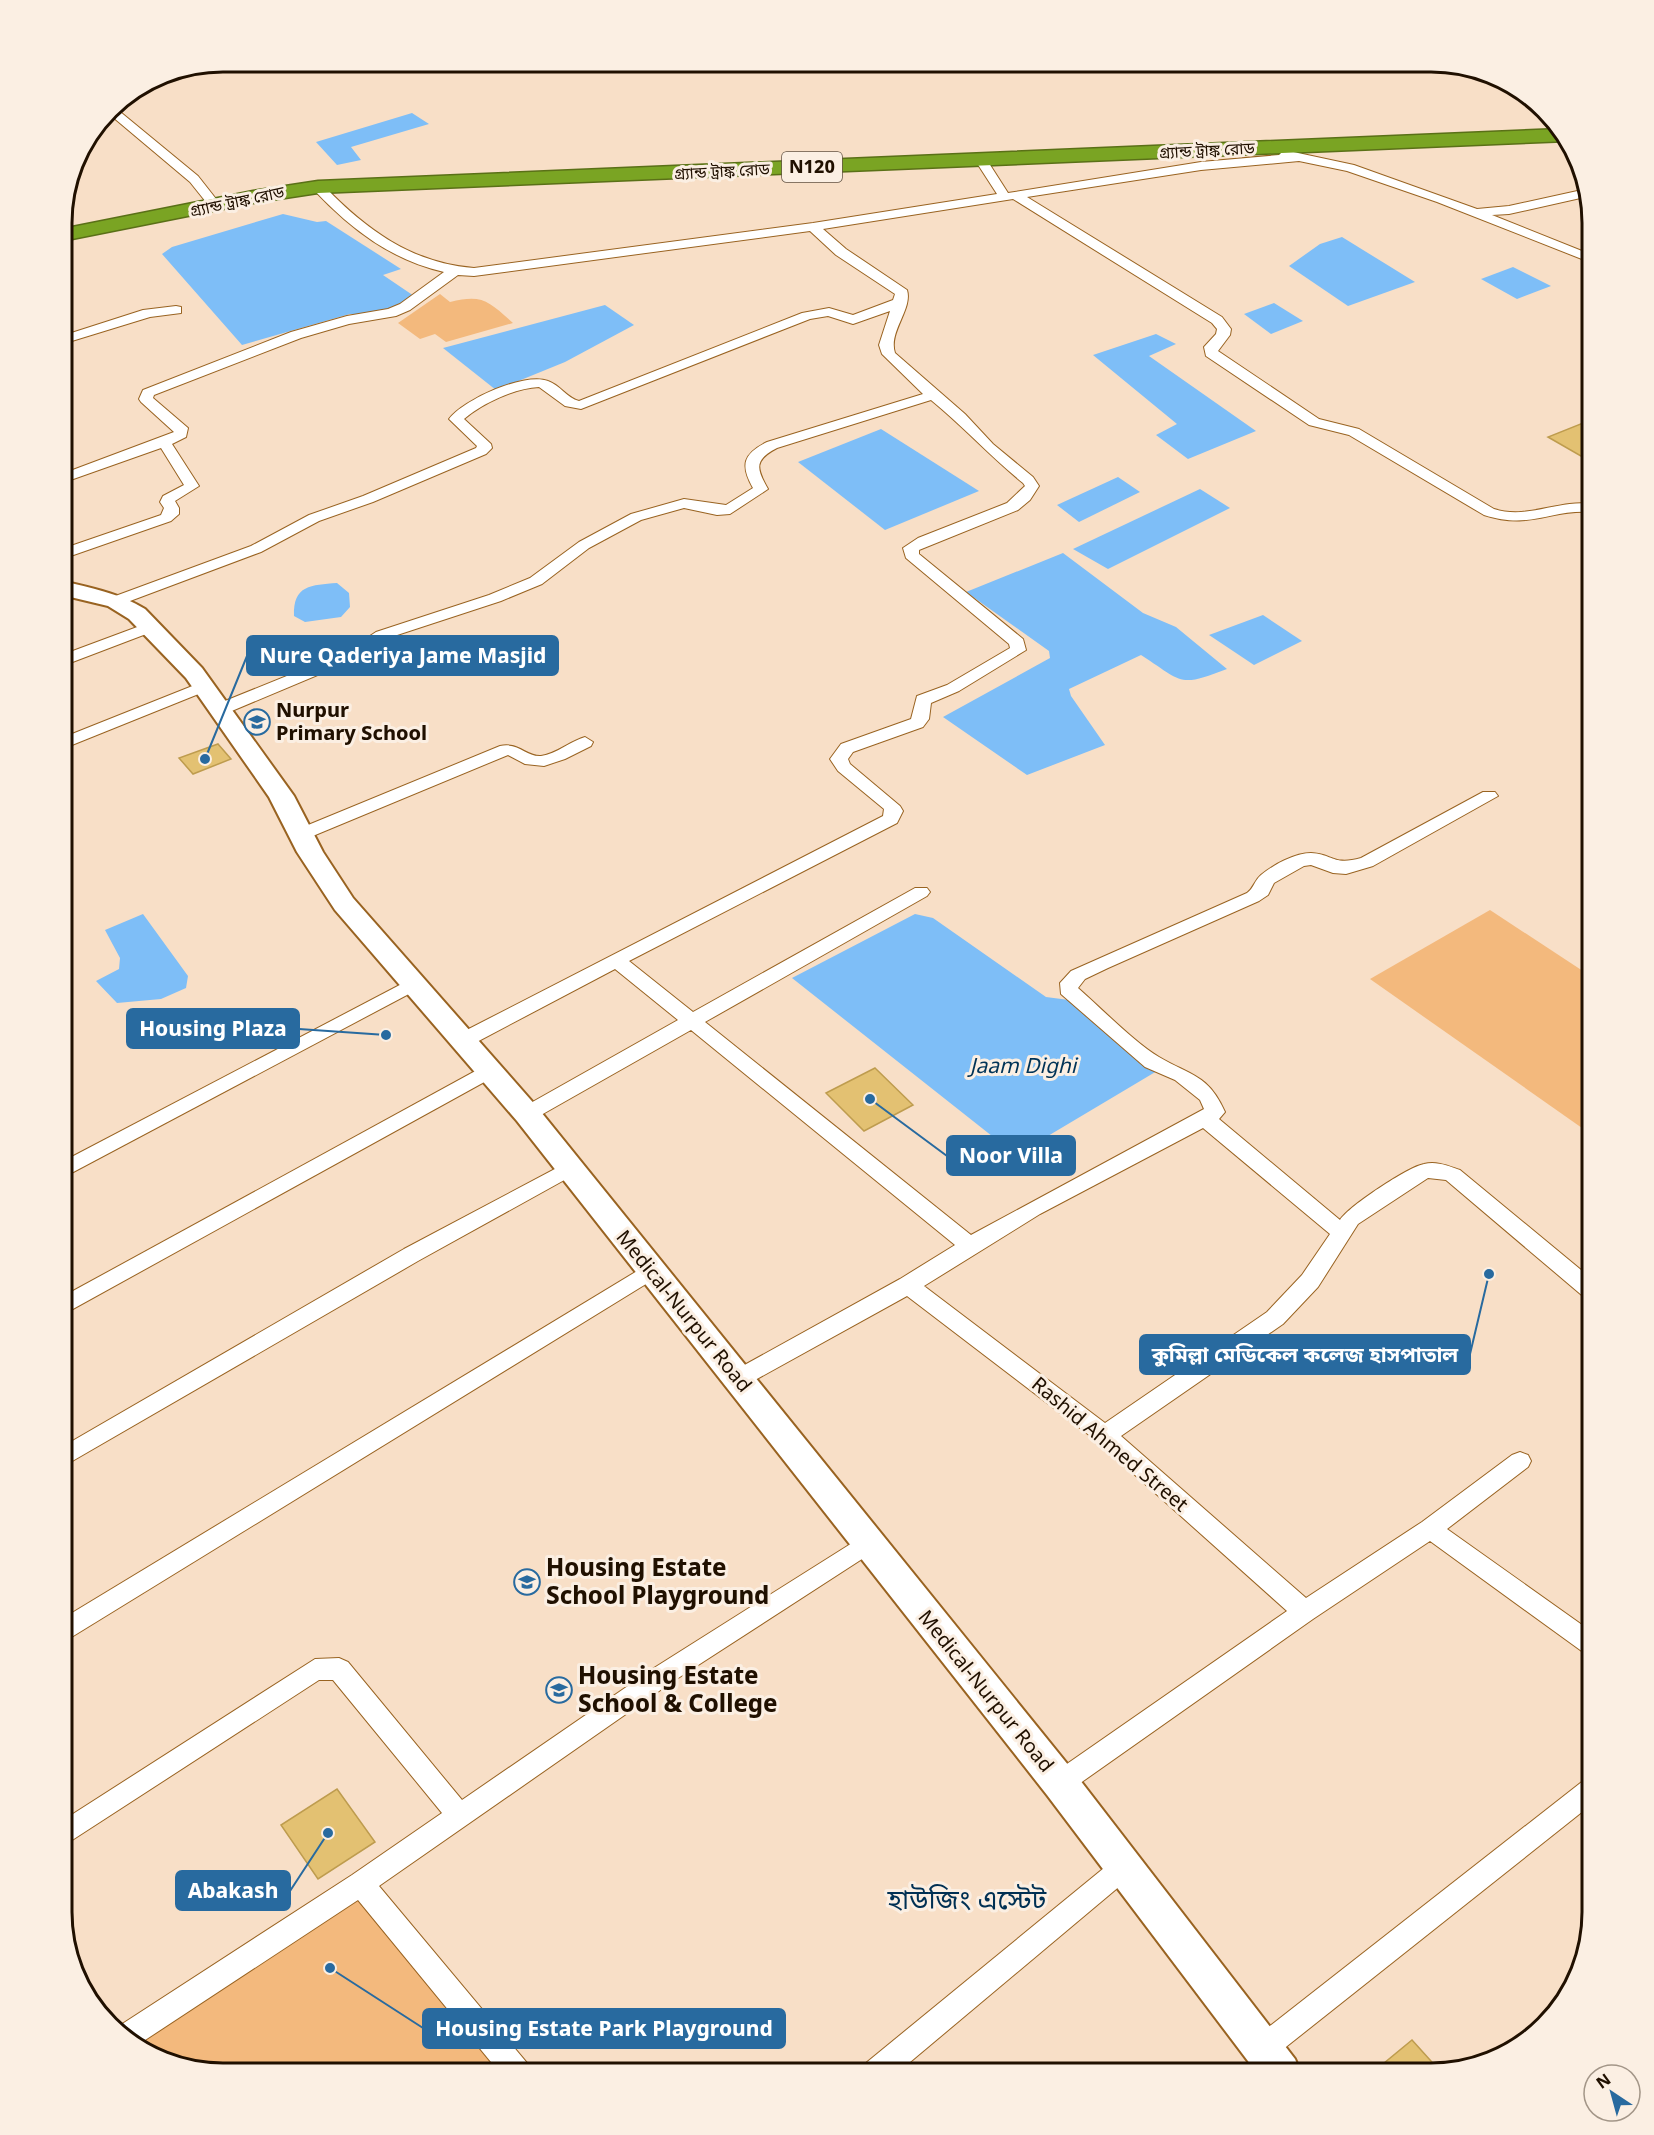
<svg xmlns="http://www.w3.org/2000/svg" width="1654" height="2135" font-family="Georgia,'Noto Sans Bengali',serif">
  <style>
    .green { fill: #f3b97d }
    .water { fill: #7ebef7 }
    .building { fill: #e3c172; stroke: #be9c4e; stroke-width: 1.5 }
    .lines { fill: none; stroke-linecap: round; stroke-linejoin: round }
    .street-casing { stroke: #996321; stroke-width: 2 }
    .secondary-casing { stroke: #996321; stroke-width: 4 }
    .highway-casing { stroke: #5a7017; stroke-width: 3 }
    .street { fill: #fff; fill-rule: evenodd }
    .secondary { fill: #fff; fill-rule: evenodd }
    .highway { fill: #7aa423; fill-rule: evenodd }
    .labels { text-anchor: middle; stroke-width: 6; stroke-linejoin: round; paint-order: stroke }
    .far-street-label { font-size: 16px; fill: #201000; stroke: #fbefe3 }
    .shield { fill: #fbefe3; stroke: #625344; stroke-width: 1.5 }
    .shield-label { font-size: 18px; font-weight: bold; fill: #201000 }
    .poi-label { font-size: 20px; font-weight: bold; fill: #201000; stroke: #fbefe3; text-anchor: start }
    .street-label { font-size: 20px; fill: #201000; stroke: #fbefe3 }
    .water-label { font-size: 21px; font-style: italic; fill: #003357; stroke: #fbefe3 }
    .near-poi-label { font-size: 24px; font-weight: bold; fill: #201000; stroke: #fbefe3; text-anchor: start }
    .near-quarter-label { font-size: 27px; fill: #003053; stroke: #fbefe3 }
    .rim { fill: none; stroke: #201000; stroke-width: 3 }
    .leader { fill: none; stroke: #286a9f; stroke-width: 2 }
    .callout-dot { fill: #286a9f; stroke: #fbefe3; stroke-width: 2 }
    .callout { fill: #286a9f; stroke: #286a9f; stroke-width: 2 }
    .callout-label { font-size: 21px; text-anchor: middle; font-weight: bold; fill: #fff }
  </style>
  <rect width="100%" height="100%" fill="#f8dfc7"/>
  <!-- green -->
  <g class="green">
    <path d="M 440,294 L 450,302 C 483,294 488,301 513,323 L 446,342 L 435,334 L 420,339 L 398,323 Z"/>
    <path d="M 1490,910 L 1592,977 L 1592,1135 L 1370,979 Z"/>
    <path d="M 358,1895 L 501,2073 L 223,2073 L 143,2052 L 131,2041 Z"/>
  </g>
  <!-- water -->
  <g class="water">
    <path d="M 412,113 L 429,124 L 351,147 L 361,160 L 337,165 L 316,142 Z"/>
    <path d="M 283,214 L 317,222 L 326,221 L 401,269 L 383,275 L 414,296 L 381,314 L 350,314 L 242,345 L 162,254 L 172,247 Z"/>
    <path d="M 1342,237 L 1415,282 L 1348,306 L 1289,266 L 1320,244 Z"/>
    <path d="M 1513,267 L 1551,286 L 1517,299 L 1481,279 Z"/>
    <path d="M 1274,303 L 1303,321 L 1271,334 L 1244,314 Z"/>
    <path d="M 605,305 L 634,325 L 565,362 L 496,390 L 443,348 Z"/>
    <path d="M 1156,334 L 1176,344 L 1149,356 L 1256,431 L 1188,459 L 1156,435 L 1177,424 L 1093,355 Z"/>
    <path d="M 881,429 L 979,491 L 885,530 L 798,462 Z"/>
    <path d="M 1118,477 L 1140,492 L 1079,522 L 1057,505 Z"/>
    <path d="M 1200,489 L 1230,508 L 1108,569 L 1073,549 Z"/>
    <path d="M 1063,553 L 1143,613 L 1176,627 L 1227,669 C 1178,688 1183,682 1141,655 L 1069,689 L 1071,696 L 1105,745 L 1027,775 L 943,717 L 1050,658 L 1049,651 L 966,592 Z"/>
    <path d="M 337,583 L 349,593 L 350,607 L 341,617 L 305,622 L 294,616 C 293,585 311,585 337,583 Z"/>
    <path d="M 1263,615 L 1302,641 L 1254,665 L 1209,635 Z"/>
    <path d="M 143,914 L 188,976 L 186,988 L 161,999 L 117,1003 L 96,981 L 119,969 L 120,958 L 105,930 Z"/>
    <path d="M 915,914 L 933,918 L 1046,997 L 1069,1000 L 1157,1071 L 1016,1155 L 792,978 Z"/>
  </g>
  <!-- building -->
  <g class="building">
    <path d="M 1593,419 L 1593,463 L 1548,437 Z"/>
    <path d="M 218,744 L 231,759 L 193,774 L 179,758 Z"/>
    <path d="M 875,1068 L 913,1105 L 864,1131 L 826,1093 Z"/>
    <path d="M 337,1789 L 375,1842 L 318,1879 L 281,1825 Z"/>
    <path d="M 1412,2040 L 1440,2071 L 1431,2073 L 1372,2073 Z"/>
  </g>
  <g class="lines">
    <!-- street casing -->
    <g class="street-casing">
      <g id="street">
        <path d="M 113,106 L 198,176 L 220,204 L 218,207 L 210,207 L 190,182 L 108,113 Z"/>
        <path d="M 1284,150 L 1354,165 L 1477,209 L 1509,206 L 1582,190 L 1585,197 L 1509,214 L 1492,215 L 1592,255 L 1592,263 L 1437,202 L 1347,171 L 1299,161 L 1201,170 L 1027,197 L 1222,317 L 1231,329 L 1230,335 L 1218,351 L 1319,419 L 1359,429 L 1494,509 C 1528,520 1558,499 1592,504 L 1592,512 C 1549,509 1531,530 1484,515 L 1349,435 L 1309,425 L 1206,356 L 1204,347 L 1216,334 L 1217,329 L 1212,323 L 1013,199 L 823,229 L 846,249 L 907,290 C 913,309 888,332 895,353 L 965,414 L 993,444 L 1033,477 L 1039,486 L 1030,500 L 1018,510 L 919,550 L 919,554 L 1023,639 L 1026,650 L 959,691 L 931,703 L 929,719 L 923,727 L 853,752 L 848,759 L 850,764 L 900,806 L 903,811 L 897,823 L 629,961 L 693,1012 L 915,888 L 927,888 L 930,892 L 927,896 L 705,1022 L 971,1235 L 1204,1109 L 1200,1100 L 1175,1080 L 1145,1067 L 1061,994 L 1060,983 L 1071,971 L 1247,893 C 1254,888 1254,881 1261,875 C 1273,865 1295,853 1311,853 C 1333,854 1333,866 1361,858 L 1483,792 L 1495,792 L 1498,796 L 1373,866 L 1346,874 L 1333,873 L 1311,865 L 1304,866 L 1274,883 L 1268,895 L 1259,901 L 1108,968 L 1085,979 L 1078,988 C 1101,1008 1135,1043 1159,1057 C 1191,1076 1208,1074 1225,1112 L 1219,1119 L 1340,1220 C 1349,1206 1408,1167 1424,1164 C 1437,1161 1448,1166 1460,1170 L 1592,1279 L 1592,1299 L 1584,1297 L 1446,1180 L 1428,1178 L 1358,1224 L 1318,1287 L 1283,1324 L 1121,1436 L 1306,1598 L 1422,1522 L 1512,1455 L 1520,1452 L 1528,1455 L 1531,1461 L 1528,1467 L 1447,1529 L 1592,1632 L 1592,1655 L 1583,1652 L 1430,1541 L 1313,1619 L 1069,1791 L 1060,1794 L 1051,1791 L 1047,1783 L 1051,1775 L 1287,1611 L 1097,1441 L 907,1296 L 746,1385 L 738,1388 L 730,1385 L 727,1379 L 730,1373 L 900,1279 L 955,1245 L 691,1030 L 534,1119 L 520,1119 L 517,1114 L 520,1109 L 678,1020 L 615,969 L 471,1045 L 457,1045 L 454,1040 L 457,1035 L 883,816 L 884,809 L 838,771 L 830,759 L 841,744 L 911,719 L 917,696 L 947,685 L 1010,648 L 1009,644 L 906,558 L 903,548 L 918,538 L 1007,503 L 1025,486 L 1023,483 C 991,457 963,426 931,400 L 777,448 C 754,460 756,468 768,489 L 730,514 L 717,515 L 684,508 L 641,520 L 589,548 L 542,584 L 501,601 L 388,638 L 358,658 L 227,713 L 221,714 L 213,709 L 215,705 L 346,652 L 376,632 L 489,595 L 530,578 L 579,542 L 631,514 L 684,499 L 726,505 L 753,488 C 740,465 743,454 767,442 L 923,394 L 882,354 L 879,345 L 890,311 L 853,324 L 828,316 L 810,319 L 581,409 L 565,406 L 539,387 C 515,388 483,403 464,419 L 491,444 L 492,448 L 486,454 L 373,502 L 319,521 L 261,552 L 122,604 L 116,606 L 108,601 L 110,598 L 251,546 L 309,515 L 363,496 L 476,448 L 477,446 L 449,419 C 463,400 524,372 548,381 C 560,385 567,398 579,401 L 802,313 L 829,308 L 853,315 L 893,300 L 895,294 L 836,255 L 810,231 L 474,276 L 458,275 L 410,310 L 396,316 L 349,324 L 301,338 L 154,395 L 153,398 L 188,428 L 186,437 L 172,444 L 199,486 L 175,501 L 179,508 L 179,514 L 171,521 L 62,559 L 62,549 L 161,515 L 164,508 L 160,502 L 163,496 L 184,485 L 161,448 L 62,483 L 62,474 L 174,432 L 141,402 L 139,399 L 143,390 L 291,332 L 347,316 L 388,309 L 400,304 L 444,272 C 391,260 351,229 314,190 L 314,184 L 322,184 C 365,229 411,263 474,268 L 813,223 L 997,194 L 975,160 L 981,156 L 985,157 L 1008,193 L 1201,162 L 1279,155 ZM 1203,1128 L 1330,1234 L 1302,1275 L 1267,1312 L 1105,1423 L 924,1286 L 1040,1214 Z"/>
        <path d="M 176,306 L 181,307 L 181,313 L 150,317 L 62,344 L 62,336 L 143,310 Z"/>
        <path d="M 148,623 L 154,625 L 156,628 L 154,631 L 62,666 L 62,655 Z"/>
        <path d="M 205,681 L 213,686 L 211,689 L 62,749 L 62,738 Z"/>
        <path d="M 585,737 L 593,742 L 591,746 L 565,759 L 544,766 L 525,764 L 508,755 L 308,838 L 296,838 L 293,834 L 296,830 L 500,746 C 519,742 526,757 541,756 C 557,754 570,741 585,737 Z"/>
        <path d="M 415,977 L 422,979 L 424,983 L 422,987 L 62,1178 L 62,1162 Z"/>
        <path d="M 490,1063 L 497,1065 L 500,1070 L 497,1075 L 62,1315 L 62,1297 Z"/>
        <path d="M 570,1161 L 577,1163 L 580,1168 L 577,1173 L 418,1261 L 62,1467 L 62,1447 L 404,1249 Z"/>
        <path d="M 652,1262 L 659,1264 L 663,1270 L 659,1276 L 70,1638 L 62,1641 L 62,1619 Z"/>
        <path d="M 868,1533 L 876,1536 L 880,1543 L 876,1550 L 672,1682 L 379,1886 L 527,2063 L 531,2073 L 500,2073 L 358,1900 L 136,2046 L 116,2028 L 352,1875 L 442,1813 L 333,1680 L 319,1680 L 63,1846 L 62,1821 L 315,1659 L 339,1658 L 348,1662 L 462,1800 L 654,1668 Z"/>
        <path d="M 1592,1778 L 1592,1804 L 1272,2058 L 1262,2062 L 1252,2058 L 1248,2049 L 1252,2040 L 1583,1781 Z"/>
        <path d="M 1124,1855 L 1133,1859 L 1137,1867 L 1133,1875 L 897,2073 L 862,2073 L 866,2063 L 1115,1859 Z"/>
      </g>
    </g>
    <!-- secondary casing -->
    <g class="secondary-casing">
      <path id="secondary" d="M 62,581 C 91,588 119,593 145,609 L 202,668 L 294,796 L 323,852 L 353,898 L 537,1107 L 1073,1771 L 1295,2059 L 1301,2073 L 1257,2073 L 1047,1795 L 517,1121 L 335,910 L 297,852 L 269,797 L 186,678 L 129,619 L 108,606 L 62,595 Z"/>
    </g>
    <!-- highway casing -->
    <g class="highway-casing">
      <path id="highway" d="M 1561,129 L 1568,141 L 318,193 L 253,203 L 62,241 L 62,229 L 253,191 L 318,181 Z"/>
    </g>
    <!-- street -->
    <use href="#street" class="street"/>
    <!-- secondary -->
    <use href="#secondary" class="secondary"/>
    <!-- highway -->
    <use href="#highway" class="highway"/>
  </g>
  <!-- icons -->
  <defs>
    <g id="school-ring" transform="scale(1.35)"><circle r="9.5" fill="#fbefe3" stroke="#286a9f" stroke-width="1.5"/><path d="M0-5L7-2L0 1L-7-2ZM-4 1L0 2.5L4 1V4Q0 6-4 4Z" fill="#286a9f"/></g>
  </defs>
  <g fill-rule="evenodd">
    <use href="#school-ring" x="257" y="722"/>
    <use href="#school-ring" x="527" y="1582"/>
    <use href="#school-ring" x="559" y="1690"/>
  </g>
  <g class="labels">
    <!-- far-street labels -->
    <g class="far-street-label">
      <text transform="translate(1207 150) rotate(-3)" y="6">গ্র্যান্ড ট্রাঙ্ক রোড</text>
      <text transform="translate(722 171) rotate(-3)" y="6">গ্র্যান্ড ট্রাঙ্ক রোড</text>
      <text transform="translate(237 201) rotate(-12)" y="6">গ্র্যান্ড ট্রাঙ্ক রোড</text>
    </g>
    <!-- shield labels -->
    <rect class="shield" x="782" y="152" width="60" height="30" rx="4.5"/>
    <g class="shield-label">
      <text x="812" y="173">N120</text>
    </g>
    <!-- poi labels -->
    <g class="poi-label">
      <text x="276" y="717">Nurpur<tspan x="276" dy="23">Primary School</tspan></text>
    </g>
    <!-- street labels -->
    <g class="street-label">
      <text transform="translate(684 1311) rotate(51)" y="7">Medical-Nurpur Road</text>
      <text transform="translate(1110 1444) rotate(40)" y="7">Rashid Ahmed Street</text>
      <text transform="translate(986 1691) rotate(51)" y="7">Medical-Nurpur Road</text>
    </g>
    <!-- water labels -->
    <g class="water-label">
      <text x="1023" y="1073">Jaam Dighi</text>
    </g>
    <!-- near-poi labels -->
    <g class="near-poi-label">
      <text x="546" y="1576">Housing Estate<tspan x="546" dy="28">School Playground</tspan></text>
      <text x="578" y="1684">Housing Estate<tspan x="578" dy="28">School &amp; College</tspan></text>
    </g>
    <!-- near-quarter labels -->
    <g class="near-quarter-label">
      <text x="967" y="1909">হাউজিং এস্টেট</text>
    </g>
  </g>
  <!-- crop -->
  <path d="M0 0H1654V2135H0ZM223 72H1431A151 151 0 0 1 1582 223V1912A151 151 0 0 1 1431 2063H223A151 151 0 0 1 72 1912V223A151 151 0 0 1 223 72Z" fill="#fbefe3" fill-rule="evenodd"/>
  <path class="rim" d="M223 72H1431A151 151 0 0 1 1582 223V1912A151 151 0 0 1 1431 2063H223A151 151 0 0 1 72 1912V223A151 151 0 0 1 223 72Z"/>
  <!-- callouts -->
  <path class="leader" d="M205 759L247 656M386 1035L299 1029M870 1099L947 1156M1489 1274L1470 1354M328 1833L290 1891M330 1968L423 2028"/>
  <g class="callout-dot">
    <circle cx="205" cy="759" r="6"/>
    <circle cx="386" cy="1035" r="6"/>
    <circle cx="870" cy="1099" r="6"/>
    <circle cx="1489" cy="1274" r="6"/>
    <circle cx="328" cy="1833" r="6"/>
    <circle cx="330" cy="1968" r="6"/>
  </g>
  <g class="callout">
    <rect x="247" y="636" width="311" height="39" rx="6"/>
    <rect x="127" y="1009" width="172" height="39" rx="6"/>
    <rect x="947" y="1136" width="128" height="39" rx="6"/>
    <rect x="1140" y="1335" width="330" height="39" rx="6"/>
    <rect x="176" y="1871" width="114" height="39" rx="6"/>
    <rect x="423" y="2009" width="362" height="39" rx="6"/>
  </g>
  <g class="callout-label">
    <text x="403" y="663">Nure Qaderiya Jame Masjid</text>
    <text x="213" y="1036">Housing Plaza</text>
    <text x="1011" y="1163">Noor Villa</text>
    <text x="1305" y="1362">কুমিল্লা মেডিকেল কলেজ হাসপাতাল</text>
    <text x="233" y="1898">Abakash</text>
    <text x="604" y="2036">Housing Estate Park Playground</text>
  </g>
  <!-- north arrow -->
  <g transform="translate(1612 2093) rotate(324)"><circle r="28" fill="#fbefe3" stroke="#a39688" stroke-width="1.5"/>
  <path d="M0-4.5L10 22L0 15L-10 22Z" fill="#286a9f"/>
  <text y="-9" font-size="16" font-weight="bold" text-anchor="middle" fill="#201000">N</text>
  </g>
</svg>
